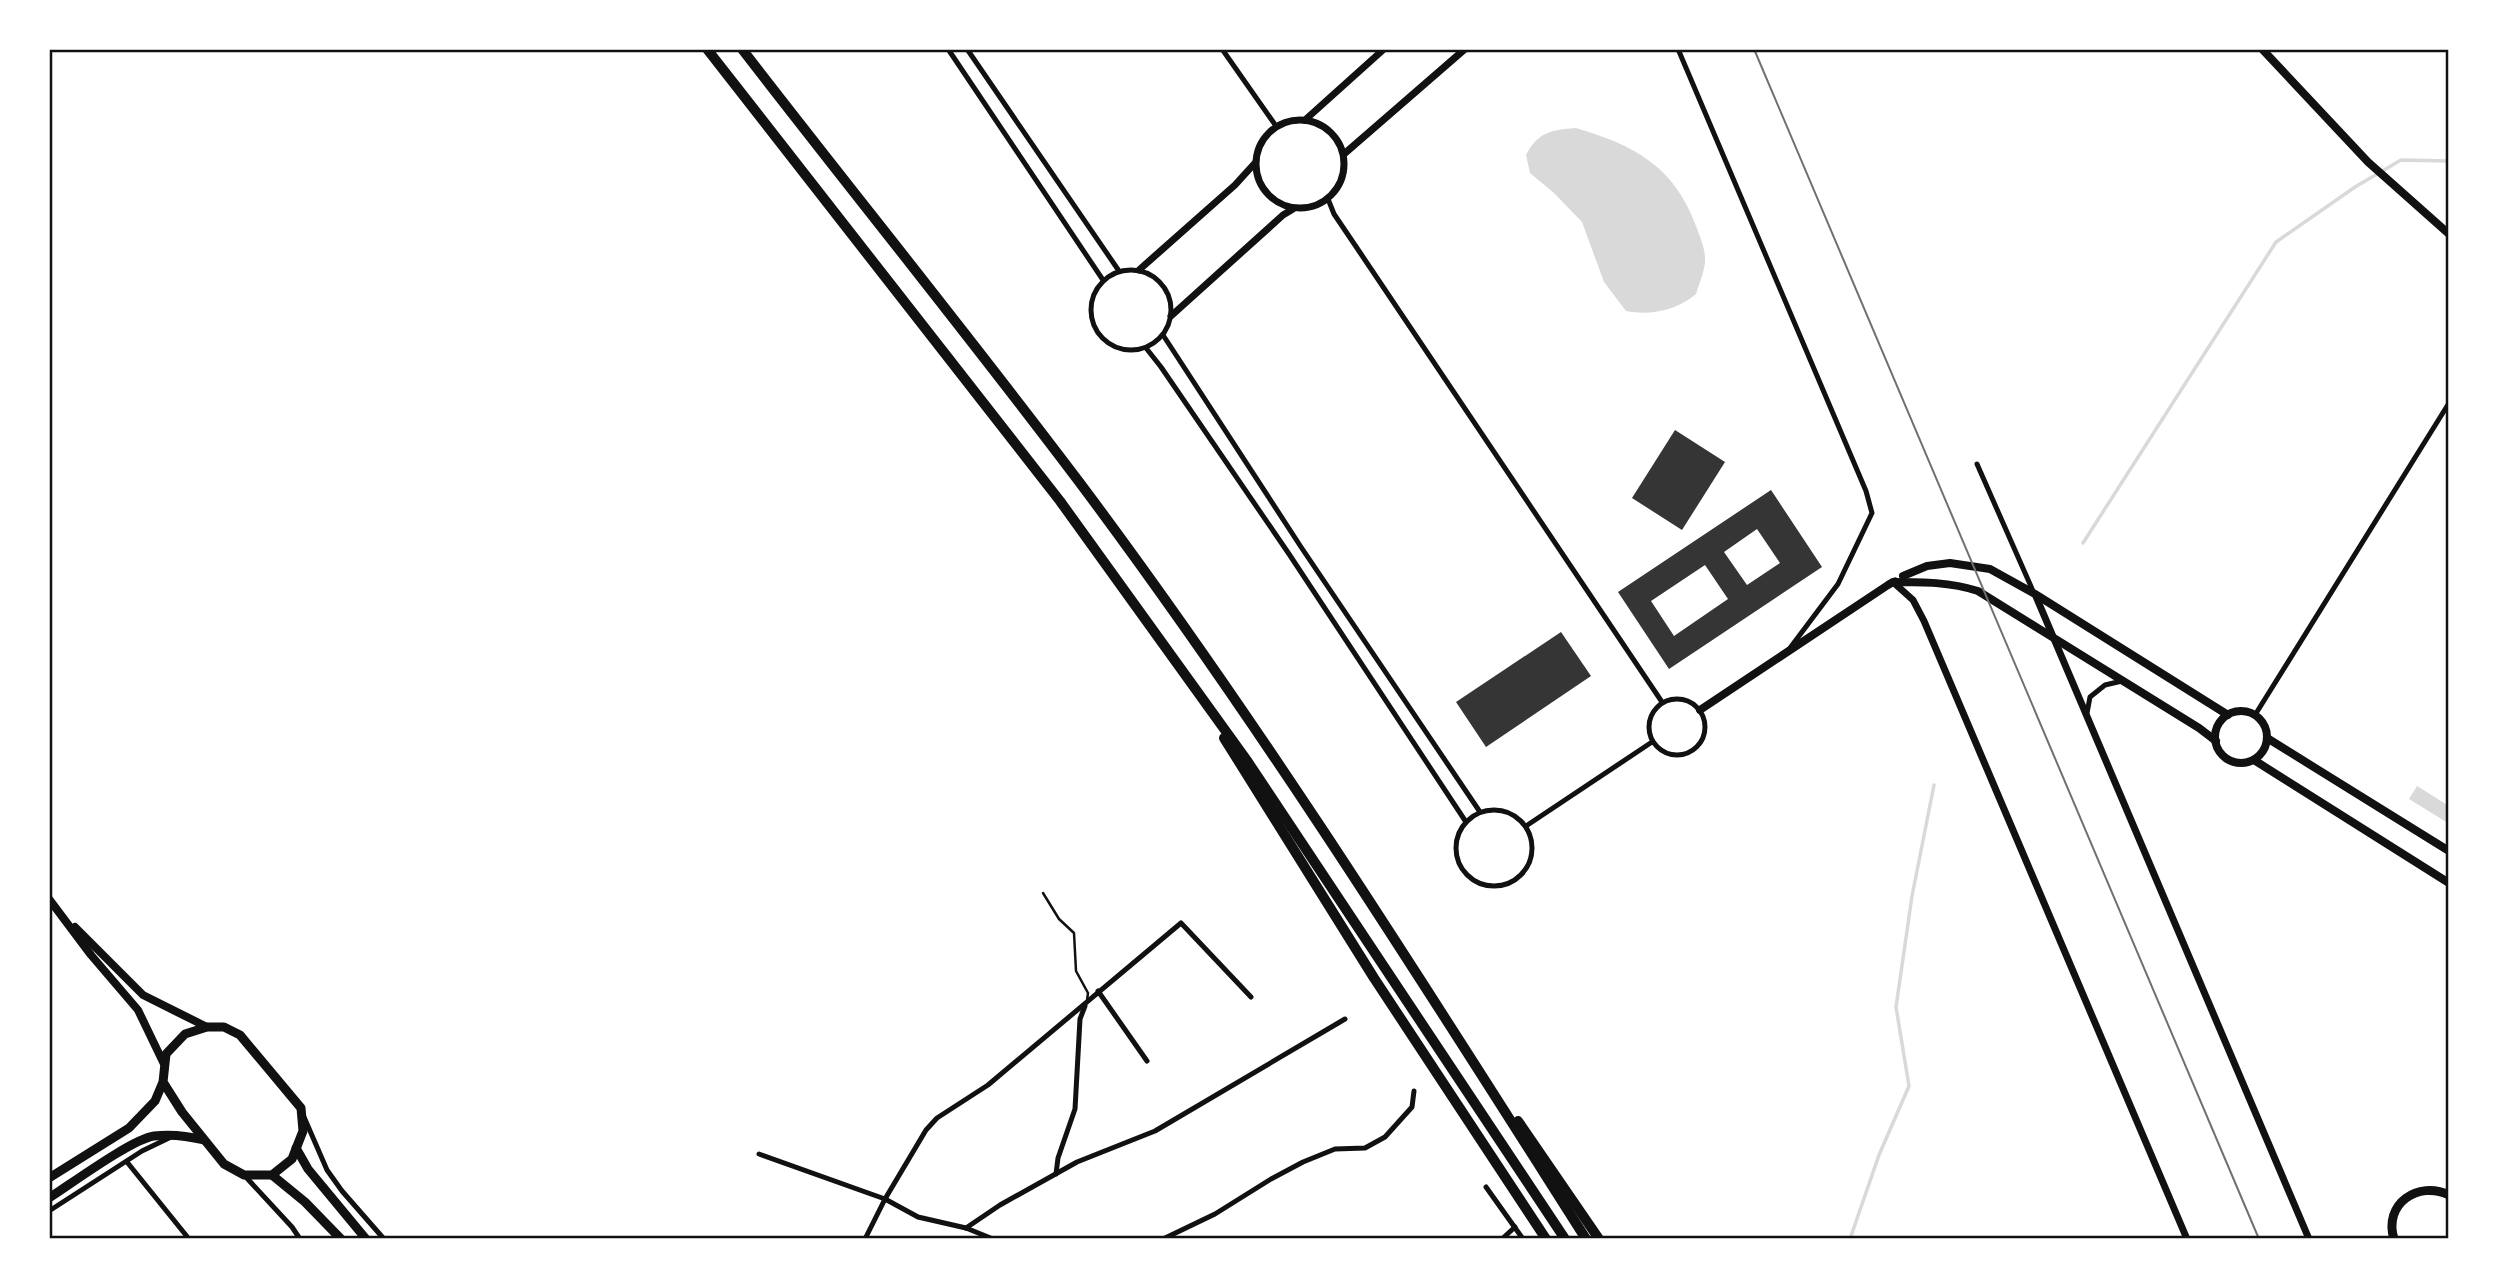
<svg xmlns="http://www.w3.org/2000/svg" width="2498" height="1288" font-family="Signika,sans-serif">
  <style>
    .water { fill: #d9d9d9 }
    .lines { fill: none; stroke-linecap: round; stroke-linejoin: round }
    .stream { stroke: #d9d9d9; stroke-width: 3.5 }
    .building { fill: #353535; fill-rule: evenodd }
    .service { stroke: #111; stroke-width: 2.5 }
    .minor { stroke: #111; stroke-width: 5 }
    .tertiary { stroke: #111; stroke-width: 7 }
    .secondary { stroke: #111; stroke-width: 8 }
    .primary { stroke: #111; stroke-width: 9 }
    .motorway { stroke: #111; stroke-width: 10 }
    .tram { stroke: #707070; stroke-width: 2 }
    .neatline { fill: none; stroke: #111; stroke-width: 2.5 }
  </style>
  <rect width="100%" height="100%" fill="#fff"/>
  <!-- water -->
  <g class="water">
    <path d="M 1576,128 C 1634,145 1674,166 1696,226 C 1700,237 1706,250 1705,262 C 1704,273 1699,284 1696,294 C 1678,310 1650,316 1626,311 L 1604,282 L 1582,222 L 1554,193 L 1530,173 L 1526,155 C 1538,132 1551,130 1576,128 Z"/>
    <path d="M 2417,786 L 2449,806 L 2448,823 L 2409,799 Z"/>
  </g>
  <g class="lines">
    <!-- stream -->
    <g class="stream">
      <path d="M 2083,543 L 2276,242 L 2355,187 L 2401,160 L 2449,161"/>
      <path d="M 1850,1239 L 1879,1155 L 1909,1086 L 1896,1007 L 1912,896 L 1934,785"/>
    </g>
  </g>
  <!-- building -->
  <g class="building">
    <path d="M 1675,430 L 1725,462 L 1682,530 L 1632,498 Z"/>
    <path d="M 1771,490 L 1822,567 L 1669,669 L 1618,592 ZM 1757,529 L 1780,563 L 1747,585 L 1724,552 ZM 1705,565 L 1728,599 L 1674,636 L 1651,601 Z"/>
    <path d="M 1561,632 L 1591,676 L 1486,747 L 1456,702 Z"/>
  </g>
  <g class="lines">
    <!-- service -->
    <path class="service" d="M 1043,893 L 1059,919 L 1074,933 L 1076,971 L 1088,993 L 1087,1001"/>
    <!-- minor -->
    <g class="minor">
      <path d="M 948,49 L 1103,280"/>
      <path d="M 967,49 L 1119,271"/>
      <path d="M 1222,49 L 1276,126"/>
      <path d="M 1678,49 L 1866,491 L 1872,513 L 1838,584 L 1790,648"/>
      <path d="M 1328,199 L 1334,214 L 1361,254 L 1662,702"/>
      <circle cx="1131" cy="310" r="40"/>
      <path d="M 1163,335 L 1301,547 L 1480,812"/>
      <path d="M 1146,348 L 1161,367 L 1289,554 L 1466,822"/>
      <path d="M 1977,464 L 2033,591"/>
      <circle cx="1677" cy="727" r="28"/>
      <path d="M 2087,713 L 2090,697 L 2105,685 L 2122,681"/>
      <path d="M 2255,715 L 2449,403"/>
      <circle cx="1494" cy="848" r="38"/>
      <path d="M 1526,826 L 1652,742"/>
      <path d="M 1098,991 L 1147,1061"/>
      <path d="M 304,1117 L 327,1170 L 342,1191 L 384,1239"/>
      <path d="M 759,1154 L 885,1199 L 918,1217 L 966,1228 L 993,1239"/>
      <path d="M 127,1162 L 189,1239"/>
      <path d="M 1056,1174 L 1058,1158 L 1075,1109 L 1080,1019 L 1085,1006"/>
      <path d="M 244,1175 L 292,1227 L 300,1239"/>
      <path d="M 1486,1187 L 1523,1239"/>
      <path d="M 49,1211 L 142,1151 L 169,1138"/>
      <path d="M 966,1228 L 1000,1205 L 1077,1162 L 1155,1131 L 1345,1019"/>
      <path d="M 49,1237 L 51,1239"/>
      <path d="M 865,1239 L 885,1199 L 926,1130 L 937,1118 L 988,1085 L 1181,923 L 1251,997"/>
      <path d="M 1163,1239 L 1215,1214 L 1271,1179 L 1303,1162 L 1335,1149 L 1365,1148 L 1385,1137 L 1412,1107 L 1414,1091"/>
      <path d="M 1502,1239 L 1515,1227"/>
    </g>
    <!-- tertiary -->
    <g class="tertiary">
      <circle cx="1300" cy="164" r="44"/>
      <path d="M 1305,120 L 1384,49"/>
      <path d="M 1344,154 L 1465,49"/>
      <path d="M 1139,270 L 1235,185 L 1255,163"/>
      <path d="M 1171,316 L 1283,215 L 1293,209"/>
      <path d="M 1895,581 L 1893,582 L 1913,600 L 1924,621 L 2187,1239"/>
      <path d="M 2035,594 L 2309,1239"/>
    </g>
    <!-- secondary -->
    <g class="secondary">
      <path d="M 2262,49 L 2368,162 L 2449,234"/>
      <path d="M 1903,576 L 1927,566 L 1950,563 L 1990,569 L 2035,594 L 2228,715"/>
      <path d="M 1700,710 L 1888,585 L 1893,582 C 1923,582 1950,582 1978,591 L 2199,728 L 2216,741"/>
      <circle cx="2241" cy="737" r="26"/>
      <path d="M 2267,738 L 2449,851"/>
      <path d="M 2254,760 L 2449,883"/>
      <path d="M 49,899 L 91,955 L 138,1010 L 164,1064"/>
      <path d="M 75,927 L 143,995 L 207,1027"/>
    </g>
    <!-- primary -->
    <g class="primary">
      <path d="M 296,1148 L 308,1169 L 366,1239"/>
      <path d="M 272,1175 L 305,1202 L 341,1239"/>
      <path d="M 49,1178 L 129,1128 L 155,1101 L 163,1082 L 166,1054 L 185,1034 L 207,1027 L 224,1027 L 240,1035 L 301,1108 L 303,1131 L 292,1159 L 272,1175 L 244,1175 L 224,1164 L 182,1112 L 163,1082"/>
      <path d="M 49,1198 C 71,1184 132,1139 154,1136 C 170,1134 188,1136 204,1140"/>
      <path d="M 2394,1239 C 2383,1204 2418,1180 2449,1195"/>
    </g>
    <!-- motorway -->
    <g class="motorway">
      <path d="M 707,49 L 1060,501 L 1248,762 L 1565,1239"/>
      <path d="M 742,49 C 854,194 970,337 1080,483 C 1262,726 1423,983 1586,1239"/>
      <path d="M 1224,738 L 1374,978 L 1546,1239"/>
      <path d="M 1518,1121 L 1599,1239"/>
    </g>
    <!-- tram -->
    <path class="tram" d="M 1754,49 L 2259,1239"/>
  </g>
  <!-- border -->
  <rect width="2498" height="1288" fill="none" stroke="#ffffff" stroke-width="102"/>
  <rect x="51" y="51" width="2396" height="1186" class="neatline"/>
</svg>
